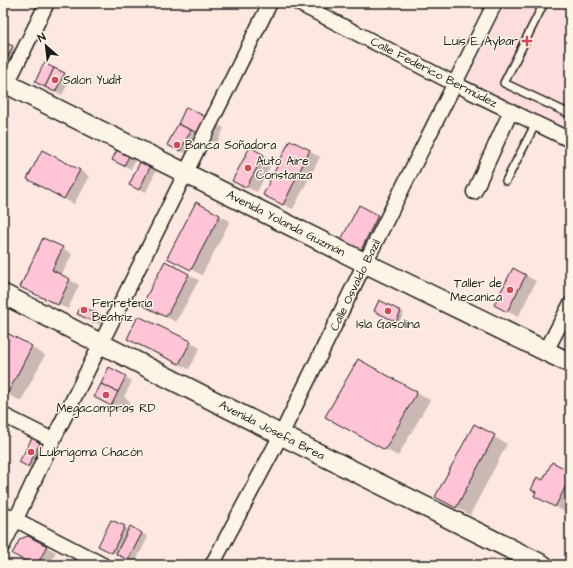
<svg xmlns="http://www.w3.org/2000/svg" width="573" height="568" font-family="'Architects Daughter',sans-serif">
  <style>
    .built { fill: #feddde }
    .shadow { fill: #0003 }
    .building { fill: #ffc5d7; stroke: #1c1c1c }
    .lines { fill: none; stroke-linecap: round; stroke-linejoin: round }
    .lane-casing { stroke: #1c1c1c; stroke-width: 10 }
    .street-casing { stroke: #1c1c1c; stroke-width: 17 }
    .secondary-casing { stroke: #1c1c1c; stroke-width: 22 }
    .lane { stroke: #fcf5e5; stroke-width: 7 }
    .street { stroke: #fcf5e5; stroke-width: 14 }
    .secondary { stroke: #fcf5e5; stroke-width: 19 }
    .poi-dot { fill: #d1495b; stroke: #fcf5e5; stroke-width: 1.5 }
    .labels { text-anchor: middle; stroke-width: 3; stroke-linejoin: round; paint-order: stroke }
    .poi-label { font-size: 12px; fill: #1c1c1c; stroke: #fcf5e5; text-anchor: start }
    .street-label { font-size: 12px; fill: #1c1c1c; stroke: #fcf5e5 }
  </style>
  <rect width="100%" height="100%" fill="#fde7e1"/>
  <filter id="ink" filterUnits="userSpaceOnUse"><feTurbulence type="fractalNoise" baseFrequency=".025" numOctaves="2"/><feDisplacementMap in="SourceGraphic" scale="8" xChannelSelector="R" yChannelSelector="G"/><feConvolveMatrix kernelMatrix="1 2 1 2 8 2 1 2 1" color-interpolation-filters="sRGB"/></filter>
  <g filter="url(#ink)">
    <!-- built -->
    <path class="built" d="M 503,3 L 570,3 L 570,132 L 466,79 Z"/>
    <!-- shadow -->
    <g class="shadow">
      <path d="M 3,43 L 22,53 L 17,65 L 5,71 L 3,70 Z"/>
      <path d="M 64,74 L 71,78 L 62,95 L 43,85 Z"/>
      <path d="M 205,118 L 224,128 L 217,143 L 198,134 L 187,154 L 168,144 L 183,125 Z"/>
      <path d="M 291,142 L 320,157 L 293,209 L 274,200 Z"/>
      <path d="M 263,156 L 273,161 L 257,192 L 244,186 Z"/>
      <path d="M 128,157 L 135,160 L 131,169 L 120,164 Z"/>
      <path d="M 149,168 L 156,171 L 146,192 L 137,188 Z"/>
      <path d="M 79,170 L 89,176 L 74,204 L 38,185 Z"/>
      <path d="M 196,203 L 230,221 L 202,275 L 178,263 Z"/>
      <path d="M 359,207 L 388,222 L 370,257 L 351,247 Z"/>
      <path d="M 62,248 L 72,254 L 61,276 L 79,285 L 68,309 L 31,292 L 21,287 Z"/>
      <path d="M 166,263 L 199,280 L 176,322 L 153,310 Z"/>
      <path d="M 513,269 L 536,281 L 518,317 L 505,310 Z"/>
      <path d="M 379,302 L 404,313 L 399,323 L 378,313 Z"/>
      <path d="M 100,316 L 106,320 L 105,324 L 101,325 L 84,317 Z"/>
      <path d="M 3,332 L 45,355 L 21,401 L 3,392 Z"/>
      <path d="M 128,339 L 190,342 L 200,348 L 189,369 L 138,345 Z"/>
      <path d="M 358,360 L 430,400 L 398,456 L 340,424 Z"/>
      <path d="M 110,369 L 132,381 L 124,397 L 130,401 L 124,413 L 108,404 Z"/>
      <path d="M 474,426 L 507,444 L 470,515 L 450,504 Z"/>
      <path d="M 32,440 L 46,447 L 35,470 L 20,462 Z"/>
      <path d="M 570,472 L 570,503 L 565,512 L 545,501 L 543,481 Z"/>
      <path d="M 112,521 L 129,530 L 142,533 L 148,537 L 135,563 L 106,549 Z"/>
      <path d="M 46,547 L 56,552 L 49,565 L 34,565 Z"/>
      <path d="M 187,562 L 193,565 L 185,565 Z"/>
    </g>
    <!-- building -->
    <g class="building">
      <path d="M 3,42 L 13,46 L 7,59 L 3,61 Z"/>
      <path d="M 44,63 L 54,68 L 45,87 L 35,82 Z"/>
      <path d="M 54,68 L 65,73 L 55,92 L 45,87 Z"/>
      <path d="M 186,107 L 206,117 L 198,133 L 178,124 Z"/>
      <path d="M 178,124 L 191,130 L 180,151 L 167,145 Z"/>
      <path d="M 290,140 L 310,150 L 283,205 L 263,195 Z"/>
      <path d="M 250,147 L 264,155 L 246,188 L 232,181 Z"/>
      <path d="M 42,150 L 80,170 L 64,199 L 27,179 Z"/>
      <path d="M 117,150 L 129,156 L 124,166 L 112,160 Z"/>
      <path d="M 140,162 L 150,167 L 139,190 L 129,185 Z"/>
      <path d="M 196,202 L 220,215 L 191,270 L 167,258 Z"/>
      <path d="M 359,205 L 378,215 L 360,252 L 340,242 Z"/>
      <path d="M 43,238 L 63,247 L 52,270 L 70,279 L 58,305 L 20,287 Z"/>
      <path d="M 165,261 L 189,274 L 166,317 L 142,305 Z"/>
      <path d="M 513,268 L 526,275 L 507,312 L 494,305 Z"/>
      <path d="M 379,300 L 401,311 L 396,322 L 374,311 Z"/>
      <path d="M 81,306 L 101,315 L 98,320 L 94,322 L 77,314 Z"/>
      <path d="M 138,316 L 191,341 L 179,364 L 127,339 Z"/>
      <path d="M 3,331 L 32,346 L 7,395 L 3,393 Z"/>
      <path d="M 358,359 L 417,392 L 385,450 L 325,417 Z"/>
      <path d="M 109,367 L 126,376 L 118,392 L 101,384 Z"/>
      <path d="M 101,384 L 118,392 L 111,406 L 94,397 Z"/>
      <path d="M 474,424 L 495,435 L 456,508 L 435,497 Z"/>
      <path d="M 32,438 L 40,443 L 28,467 L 19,462 Z"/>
      <path d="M 552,462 L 570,471 L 570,478 L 555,507 L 534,496 L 536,492 L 531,490 L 537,477 L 543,480 Z"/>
      <path d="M 111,520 L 125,526 L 112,553 L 98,546 Z"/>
      <path d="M 130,526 L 142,533 L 128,560 L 116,554 Z"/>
      <path d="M 28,536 L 47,546 L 37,565 L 34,565 L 12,554 L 20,539 Z"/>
    </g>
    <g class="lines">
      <!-- lane casing -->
      <g class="lane-casing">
        <g id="lane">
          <path d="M 544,3 L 504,83 L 570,114"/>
          <path d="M 506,181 L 536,123"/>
        </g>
      </g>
      <!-- street casing -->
      <g class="street-casing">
        <g id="street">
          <path d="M 298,3 L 455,84 L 570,140"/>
          <path d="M 3,92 L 47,3"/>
          <path d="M 474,192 L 511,111"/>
          <path d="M 546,351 L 570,305"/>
          <path d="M 3,415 L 53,440"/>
          <path d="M 3,513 L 103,565"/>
          <path d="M 3,545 L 16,519 L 53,440 L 270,3"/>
          <path d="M 212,565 L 281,435 L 365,263 L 495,3"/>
        </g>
      </g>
      <!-- secondary casing -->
      <g class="secondary-casing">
        <g id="secondary">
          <path d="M 3,82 L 365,263 L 570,363"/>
          <path d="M 3,294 L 281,435 L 543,565"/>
        </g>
      </g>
      <!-- lane -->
      <use href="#lane" class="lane"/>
      <!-- street -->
      <use href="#street" class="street"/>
      <!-- secondary -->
      <use href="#secondary" class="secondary"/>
    </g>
  </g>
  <!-- markers -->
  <g class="poi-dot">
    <path d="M525 35h4v4h4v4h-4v4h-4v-4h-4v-4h4z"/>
    <circle cx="55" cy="80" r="4"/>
    <circle cx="177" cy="145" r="4"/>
    <circle cx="248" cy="168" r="4"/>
    <circle cx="510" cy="290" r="4"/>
    <circle cx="84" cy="310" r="4"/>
    <circle cx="388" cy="311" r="4"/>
    <circle cx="106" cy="395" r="4"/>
    <circle cx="31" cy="452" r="4"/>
  </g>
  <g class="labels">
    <!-- poi labels -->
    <g class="poi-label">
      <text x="518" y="45" text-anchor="end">Luis E. Aybar</text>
      <text x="63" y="84">Salon Yudit</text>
      <text x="185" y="149">Banca Soñadora</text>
      <text x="256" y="165">Auto Aire<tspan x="256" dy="14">Constanza</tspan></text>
      <text x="502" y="287" text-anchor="end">Taller de<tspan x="502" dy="14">Mecanica</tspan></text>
      <text x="92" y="307">Ferreteria<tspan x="92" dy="14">Beatriz</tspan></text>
      <text x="388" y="328" text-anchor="middle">Isla Gasolina</text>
      <text x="106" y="412" text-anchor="middle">Megacompras RD</text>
      <text x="39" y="456">Lubrigoma Chacón</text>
    </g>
    <!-- street labels -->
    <g class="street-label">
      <text transform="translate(434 72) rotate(27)" y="4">Calle Federico Bermúdez</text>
      <text transform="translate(286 223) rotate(27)" y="4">Avenida Yolanda Guzmán</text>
      <text transform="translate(355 285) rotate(-64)" y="4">Calle Osvaldo Bazil</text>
      <text transform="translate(272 430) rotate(27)" y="4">Avenida Josefa Brea</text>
    </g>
  </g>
  <!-- margin -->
  <rect width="573" height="568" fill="none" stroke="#fcf5e5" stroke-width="16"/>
  <rect x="8" y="8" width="557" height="552" fill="none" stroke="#1c1c1c" stroke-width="1.5" filter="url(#ink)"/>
  <!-- north arrow -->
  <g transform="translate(46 46) rotate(332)" stroke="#fcf5e5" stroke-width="3" paint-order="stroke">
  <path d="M0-3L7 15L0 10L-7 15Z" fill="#1c1c1c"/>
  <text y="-6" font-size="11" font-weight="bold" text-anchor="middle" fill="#1c1c1c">N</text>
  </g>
</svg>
